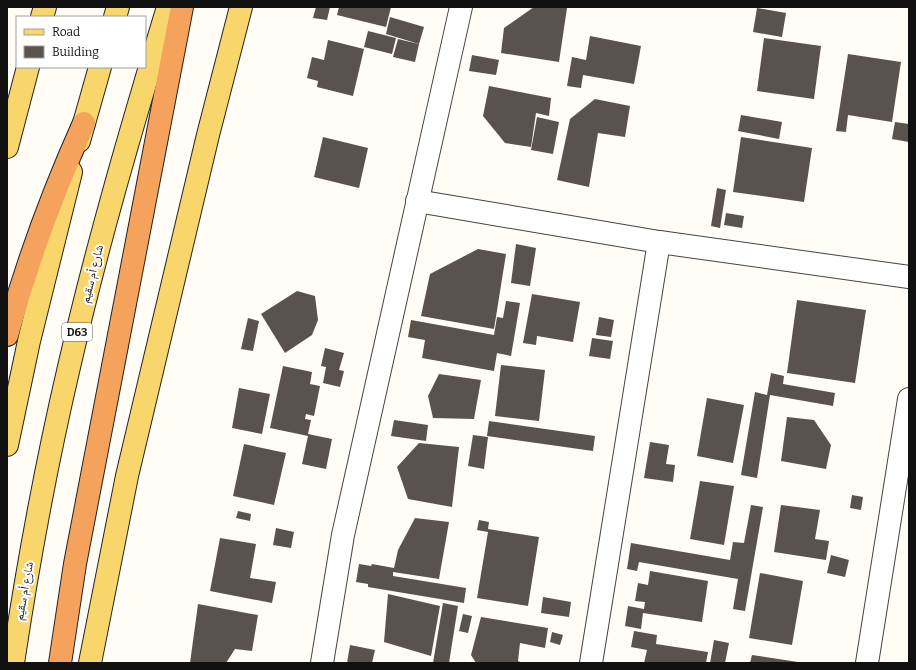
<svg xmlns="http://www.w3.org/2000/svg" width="916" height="670" font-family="Bitter,'Noto Naskh Arabic',serif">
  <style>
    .building { fill: #5a524d }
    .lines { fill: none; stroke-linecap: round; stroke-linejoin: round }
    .minor-casing { stroke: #444; stroke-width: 24 }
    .major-casing { stroke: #222; stroke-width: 24 }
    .highway-casing { stroke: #222; stroke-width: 24 }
    .minor { stroke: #fff; stroke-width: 22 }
    .major { stroke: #f9d66b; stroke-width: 22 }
    .highway { stroke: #f5a25d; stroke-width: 22 }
    .labels { text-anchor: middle; stroke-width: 4; stroke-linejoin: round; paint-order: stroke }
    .shield { fill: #fff; stroke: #585858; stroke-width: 1 }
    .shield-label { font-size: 11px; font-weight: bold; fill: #111 }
    .street-label { font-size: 12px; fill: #111; stroke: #fff }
  </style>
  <rect width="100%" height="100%" fill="#fffdf5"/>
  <!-- building -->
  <g class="building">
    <path d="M 316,7 L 330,7 L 327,20 L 313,18 Z"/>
    <path d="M 339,7 L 391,7 L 386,27 L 337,15 Z"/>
    <path d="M 534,7 L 567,8 L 559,62 L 501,53 L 504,28 Z"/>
    <path d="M 757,8 L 786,13 L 782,37 L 753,32 Z"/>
    <path d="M 390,17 L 424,27 L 419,44 L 386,34 Z"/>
    <path d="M 368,31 L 396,38 L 392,54 L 364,47 Z"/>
    <path d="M 590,36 L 641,46 L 634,84 L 583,75 L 581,88 L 567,86 L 572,57 L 586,60 Z"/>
    <path d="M 764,38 L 821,46 L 814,99 L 757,91 Z"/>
    <path d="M 398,39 L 419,44 L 415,62 L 393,57 Z"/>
    <path d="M 328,40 L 364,49 L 353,96 L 317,87 L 318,81 L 307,78 L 312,57 L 324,60 Z"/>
    <path d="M 848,54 L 901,62 L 892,122 L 848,115 L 846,132 L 836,131 Z"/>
    <path d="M 472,55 L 499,60 L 496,75 L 469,71 Z"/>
    <path d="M 489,86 L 551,98 L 549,116 L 536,113 L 531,147 L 505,143 L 483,116 Z"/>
    <path d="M 595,99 L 630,106 L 625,137 L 598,133 L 589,187 L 557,180 L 570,119 Z"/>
    <path d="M 741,115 L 782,122 L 779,139 L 738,131 Z"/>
    <path d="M 537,117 L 559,122 L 553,154 L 531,150 Z"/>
    <path d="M 895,122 L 909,124 L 909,142 L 892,139 Z"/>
    <path d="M 323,137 L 368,148 L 359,188 L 314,177 Z"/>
    <path d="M 741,137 L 812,148 L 804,202 L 733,192 Z"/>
    <path d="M 717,188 L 726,190 L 720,228 L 711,226 Z"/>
    <path d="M 726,213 L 744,216 L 742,228 L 724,225 Z"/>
    <path d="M 516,244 L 536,248 L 530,286 L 511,283 Z"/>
    <path d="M 478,249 L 506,254 L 494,329 L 421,316 L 430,274 Z"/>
    <path d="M 297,291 L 315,296 L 318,320 L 312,335 L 285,353 L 261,314 Z"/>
    <path d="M 532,294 L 580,302 L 573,342 L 537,336 L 536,345 L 523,343 Z"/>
    <path d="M 797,300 L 866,310 L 855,383 L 787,373 Z"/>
    <path d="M 506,301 L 520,303 L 511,356 L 497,353 L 494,371 L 422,358 L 425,340 L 408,337 L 411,320 L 494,335 L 497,317 L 503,318 Z"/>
    <path d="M 599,317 L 614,320 L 611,337 L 596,335 Z"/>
    <path d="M 248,318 L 259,321 L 253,351 L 241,349 Z"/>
    <path d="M 592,338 L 613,341 L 610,359 L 589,356 Z"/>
    <path d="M 325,348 L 344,353 L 339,370 L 344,371 L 340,387 L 323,383 L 326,367 L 321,366 Z"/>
    <path d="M 501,365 L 545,370 L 539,421 L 495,416 Z"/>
    <path d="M 283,366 L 312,372 L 310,384 L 320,386 L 314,416 L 306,414 L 305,419 L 311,420 L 308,434 L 332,439 L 326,469 L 302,464 L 308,436 L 270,428 Z"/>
    <path d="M 771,373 L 784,376 L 783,384 L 835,393 L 833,406 L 770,395 L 757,478 L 741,475 L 755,392 L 767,395 Z"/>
    <path d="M 439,374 L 481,380 L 474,419 L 433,418 L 428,396 Z"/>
    <path d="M 239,388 L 270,394 L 262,434 L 232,428 Z"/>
    <path d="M 707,398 L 744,405 L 733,463 L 697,456 Z"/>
    <path d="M 787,417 L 814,420 L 831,445 L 826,469 L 781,461 Z"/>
    <path d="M 394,420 L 428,425 L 426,441 L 391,436 Z"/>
    <path d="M 489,421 L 595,436 L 593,451 L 487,436 Z"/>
    <path d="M 473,435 L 488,437 L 484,469 L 468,466 Z"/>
    <path d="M 650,442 L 669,445 L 666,464 L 675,465 L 673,482 L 644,478 Z"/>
    <path d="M 419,443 L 459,447 L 452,507 L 408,499 L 397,467 Z"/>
    <path d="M 244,444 L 286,453 L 274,505 L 233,496 Z"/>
    <path d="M 700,481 L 734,486 L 724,545 L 690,539 Z"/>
    <path d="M 852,495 L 863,497 L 861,510 L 850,508 Z"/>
    <path d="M 751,505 L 763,507 L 745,611 L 733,609 L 738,579 L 639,562 L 637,571 L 627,569 L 631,543 L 730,560 L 733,542 L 744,543 Z"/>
    <path d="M 781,505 L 820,510 L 815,539 L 829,541 L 826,560 L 774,552 Z"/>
    <path d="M 238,511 L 251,514 L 250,521 L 236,518 Z"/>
    <path d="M 415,518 L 449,522 L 439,579 L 393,572 L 393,576 L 466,588 L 464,603 L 368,587 L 368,584 L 356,582 L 359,564 L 371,566 L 372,564 L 394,568 L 398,550 Z"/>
    <path d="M 479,520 L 489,522 L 488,529 L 539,537 L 528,606 L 477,598 L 488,532 L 477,530 Z"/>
    <path d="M 276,528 L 294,532 L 291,548 L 273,545 Z"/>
    <path d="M 220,538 L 256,544 L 250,578 L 276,582 L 272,603 L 210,591 Z"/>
    <path d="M 831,555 L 849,560 L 845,577 L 827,573 Z"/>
    <path d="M 650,571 L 708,581 L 702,622 L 643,613 L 641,629 L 625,626 L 628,606 L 644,609 L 645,602 L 635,601 L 638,583 L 648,585 Z"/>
    <path d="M 760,573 L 803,581 L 792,645 L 749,638 Z"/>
    <path d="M 388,594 L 440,606 L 431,656 L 384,642 Z"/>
    <path d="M 543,597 L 571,602 L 569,617 L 541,613 Z"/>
    <path d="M 443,603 L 458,606 L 449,663 L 433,663 Z"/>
    <path d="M 198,604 L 258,615 L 252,651 L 235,649 L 226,663 L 190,663 Z"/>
    <path d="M 463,614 L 472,616 L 468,633 L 459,631 Z"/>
    <path d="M 481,617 L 548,628 L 545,648 L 520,643 L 518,661 L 522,663 L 476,663 L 471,655 Z"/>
    <path d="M 634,631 L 657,635 L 656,644 L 708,652 L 706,663 L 644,663 L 647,650 L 631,647 Z"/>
    <path d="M 552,632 L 563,635 L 560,645 L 550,642 Z"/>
    <path d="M 714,640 L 729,643 L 725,663 L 710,663 Z"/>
    <path d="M 350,645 L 375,650 L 372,663 L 347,663 Z"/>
    <path d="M 752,655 L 798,662 L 798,663 L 750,663 Z"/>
  </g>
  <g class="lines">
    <!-- minor casing -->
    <g class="minor-casing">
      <g id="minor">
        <path d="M 417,201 L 659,242 L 909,277"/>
        <path d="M 322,663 L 343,535 L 461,7"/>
        <path d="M 591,663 L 659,242"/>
        <path d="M 867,663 L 909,399"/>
      </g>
    </g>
    <!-- major casing -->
    <g class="major-casing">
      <g id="major">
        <path d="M 42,17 L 45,7"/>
        <path d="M 115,17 L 118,7"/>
        <path d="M 79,141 L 100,67"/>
        <path d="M 7,147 L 28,67"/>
        <path d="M 7,445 L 29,341 L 71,172"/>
        <path d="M 13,663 C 28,564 46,465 69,367 C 97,245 132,126 168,7"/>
        <path d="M 90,663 L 127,476 L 208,135 L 241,7"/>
      </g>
    </g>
    <!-- highway casing -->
    <g class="highway-casing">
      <g id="highway">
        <path d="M 7,335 C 27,262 53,192 84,123"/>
        <path d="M 60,663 L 75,564 L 182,7"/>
      </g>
    </g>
    <!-- minor -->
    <use href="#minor" class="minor"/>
    <!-- major -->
    <use href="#major" class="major"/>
    <!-- highway -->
    <use href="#highway" class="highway"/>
  </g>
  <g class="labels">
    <!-- shield labels -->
    <rect class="shield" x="62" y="323" width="30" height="18" rx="3"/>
    <g class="shield-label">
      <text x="77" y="336">D63</text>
    </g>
    <!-- street labels -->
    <g class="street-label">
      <text transform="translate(92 274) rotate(-76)" y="4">شارع أم سقيم</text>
      <text transform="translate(24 591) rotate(-80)" y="4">شارع أم سقيم</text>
    </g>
  </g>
  <!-- border -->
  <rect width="916" height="670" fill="none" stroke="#111111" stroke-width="16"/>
  <!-- legend -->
  <rect x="16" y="16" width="130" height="52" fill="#ffffff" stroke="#a0a0a0"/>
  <rect x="24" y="29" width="20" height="6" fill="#f9d66b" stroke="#a0a0a0"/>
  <text x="52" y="36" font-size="12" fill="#111111">Road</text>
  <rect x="24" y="46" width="20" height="12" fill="#5a524d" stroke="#a0a0a0"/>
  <text x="52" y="56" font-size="12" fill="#111111">Building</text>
</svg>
